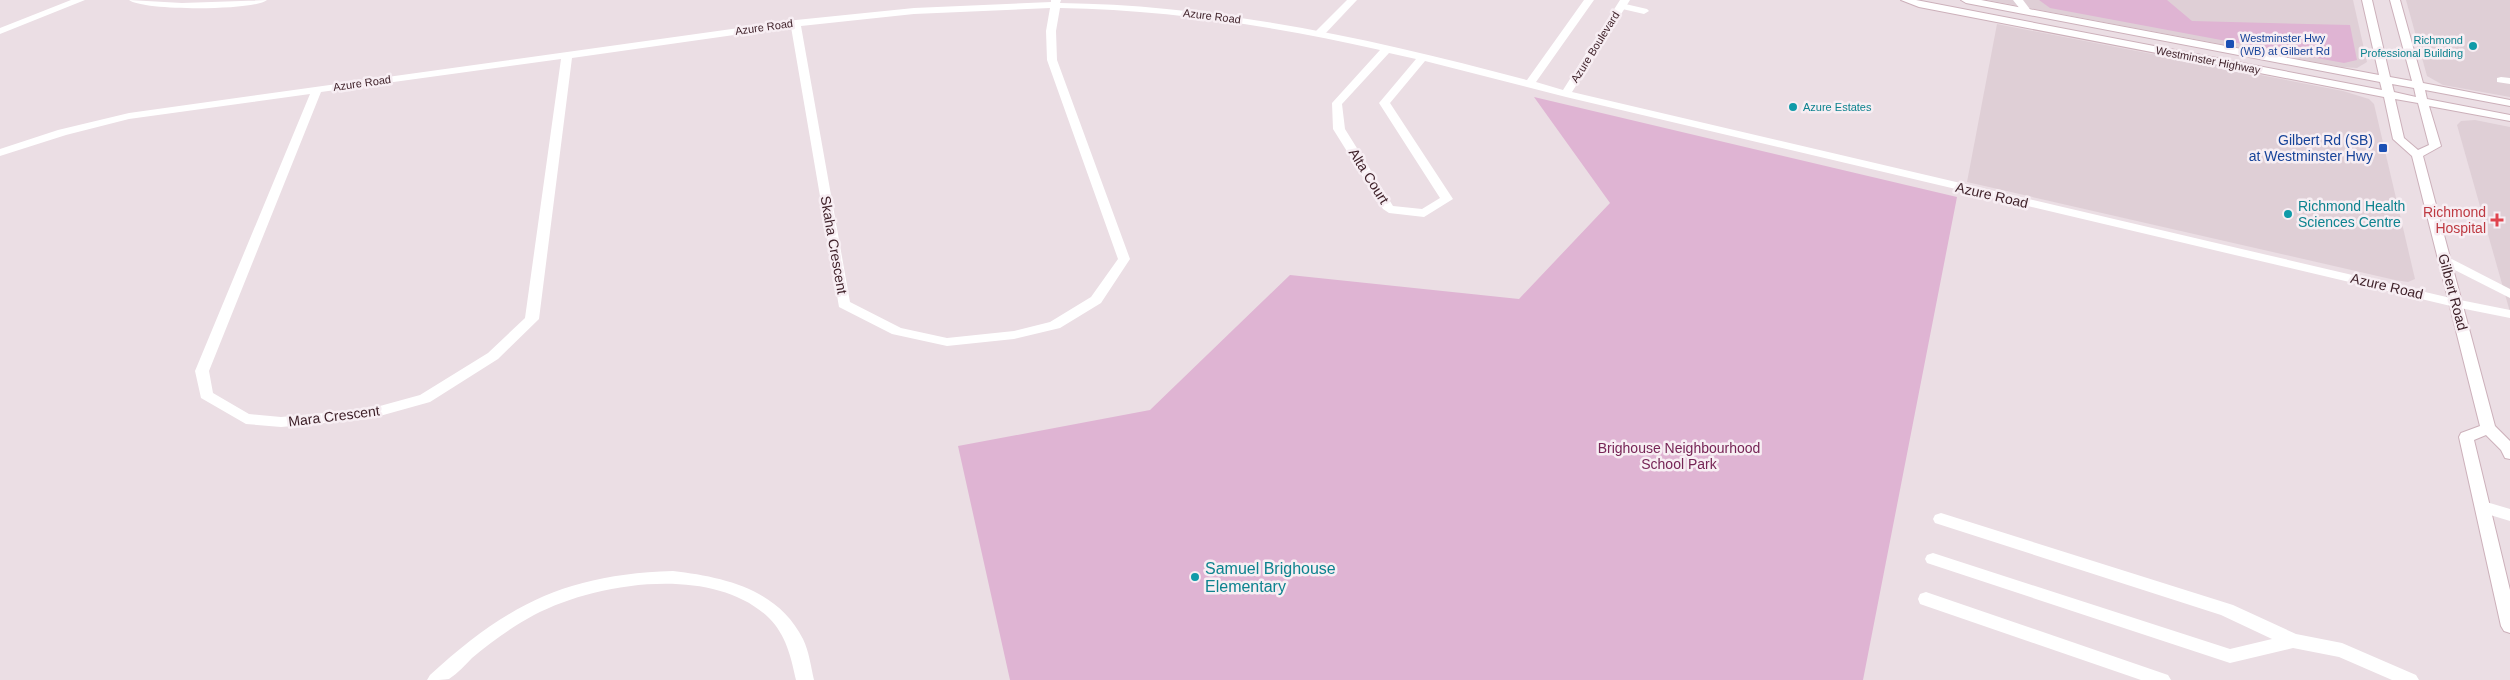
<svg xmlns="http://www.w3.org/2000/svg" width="2510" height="680" font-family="Arial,sans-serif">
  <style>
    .built { fill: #dfcfd6 }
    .green { fill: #dfb4d3 }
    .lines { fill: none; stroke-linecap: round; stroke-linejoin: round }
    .secondary-casing { stroke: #ccb0ba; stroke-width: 2 }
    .service { fill: #fff; fill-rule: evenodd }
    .minor { fill: #fff; fill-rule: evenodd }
    .secondary { fill: #fff; fill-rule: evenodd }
    .transit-dot { fill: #1a4fb4; stroke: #f7eef3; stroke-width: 2 }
    .culture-dot { fill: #0f9aa8; stroke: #f7eef3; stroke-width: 2 }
    .health-dot { fill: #e0444e; stroke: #f7eef3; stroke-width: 2 }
    .labels { text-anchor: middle; stroke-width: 5; stroke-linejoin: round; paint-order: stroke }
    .far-street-label { font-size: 11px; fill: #3c1e26; stroke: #f7eef3 }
    .far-transit-label { font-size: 11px; fill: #164399; stroke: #f7eef3; text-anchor: start }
    .far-culture-label { font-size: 11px; fill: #0d838f; stroke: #f7eef3; text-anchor: end }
    .transit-label { font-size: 14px; fill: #164399; stroke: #f7eef3; text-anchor: end }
    .street-label { font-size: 14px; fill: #3c1e26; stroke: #f7eef3 }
    .culture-label { font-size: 14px; fill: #0d838f; stroke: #f7eef3; text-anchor: start }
    .health-label { font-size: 14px; fill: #be3a42; stroke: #f7eef3; text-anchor: end }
    .park-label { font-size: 14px; fill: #762556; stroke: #f7eef3 }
    .near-culture-label { font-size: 16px; fill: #0d838f; stroke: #f7eef3; text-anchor: start }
  </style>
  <rect width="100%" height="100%" fill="#ebdee4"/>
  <!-- built -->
  <g class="built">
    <path d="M 1987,0 L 2353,0 L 2367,62 L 2357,68 L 2342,67 Z"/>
    <path d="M 2406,0 L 2510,0 L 2510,97 L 2443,85 L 2427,76 Z"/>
    <path d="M 1997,24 L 2343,91 L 2369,99 L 2374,104 L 2415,279 L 2408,282 L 2395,280 L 1967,182 Z"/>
    <path d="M 2475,120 L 2510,127 L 2510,312 L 2457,125 L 2461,121 Z"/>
  </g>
  <!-- green -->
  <g class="green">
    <path d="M 2039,0 L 2167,0 L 2192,21 L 2350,25 L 2357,60 L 2344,63 L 2050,8 Z"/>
    <path d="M 1534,97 L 1957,197 L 1863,680 L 1010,680 L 958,446 L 1150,410 L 1290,275 L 1519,299 L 1610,203 Z"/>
  </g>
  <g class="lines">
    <!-- secondary casing -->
    <g class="secondary-casing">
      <path id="secondary" d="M 1901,0 L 1916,0 L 2382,90 L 2380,82 L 1966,3 L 1961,0 L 1981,0 L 2379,75 L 2362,0 L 2372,0 L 2390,77 L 2412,81 L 2390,0 L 2400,0 L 2423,83 L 2510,100 L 2510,106 L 2425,90 L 2427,99 L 2510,115 L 2510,121 L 2429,106 L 2441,146 L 2423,156 L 2495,426 L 2510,441 L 2510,459 L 2505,458 L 2501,450 L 2486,435 L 2474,440 L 2510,590 L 2510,633 L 2504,631 L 2501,626 L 2459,437 L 2461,433 L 2480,426 L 2412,156 L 2393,139 L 2384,97 L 1919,7 ZM 2392,84 L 2414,88 L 2416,97 L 2394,92 ZM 2395,99 L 2418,103 L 2429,145 L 2418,150 L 2404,138 Z"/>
    </g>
    <!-- service -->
    <g class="service">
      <path d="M 1347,0 L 1357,0 L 1324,35 L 1316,35 L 1316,31 Z"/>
      <path d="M 2013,0 L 2023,0 L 2032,12 L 2030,14 L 2024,14 Z"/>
      <path d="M 1621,3 L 1647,9 L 1649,11 L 1644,14 L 1618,8 L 1618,4 Z"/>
      <path d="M 2501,77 L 2510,78 L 2510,84 L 2497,82 L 2497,78 Z"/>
      <path d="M 2444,255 L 2510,289 L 2510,298 L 2439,262 L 2438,259 Z"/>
      <path d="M 2455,299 L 2510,310 L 2510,318 L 2450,306 L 2448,303 Z"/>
      <path d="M 2483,501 L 2510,509 L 2510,521 L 2477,511 L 2475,507 L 2477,503 Z"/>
      <path d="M 1941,513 L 2233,605 L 2296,634 L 2342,643 L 2416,675 L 2419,680 L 2392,680 L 2339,657 L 2293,648 L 2230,663 L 1927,563 L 1925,559 L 1927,555 L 1933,553 L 2230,649 L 2272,639 L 2221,615 L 1935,523 L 1933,519 L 1935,515 Z"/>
      <path d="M 1926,592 L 2168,675 L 2171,680 L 2141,680 L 1920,604 L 1918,599 L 1920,594 Z"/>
    </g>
    <!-- minor -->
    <g class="minor">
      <path d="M 71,0 L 85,0 L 0,34 L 0,28 Z"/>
      <path d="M 129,0 L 182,3 L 267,0 C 254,11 143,11 129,0 Z"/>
      <path d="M 1051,0 L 1061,0 L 1060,3 C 1219,5 1374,39 1527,80 L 1584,0 L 1594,0 L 1536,82 L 1563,90 L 1620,0 L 1630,0 L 1572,92 L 2455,299 L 2462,303 L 2455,307 L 1566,97 L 1425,61 L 1390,103 L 1453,199 L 1424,217 L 1389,213 L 1383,209 L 1333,129 L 1332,103 L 1380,50 C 1274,26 1168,10 1060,8 L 1056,31 L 1057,60 L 1130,259 L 1101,303 L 1060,328 L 1014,339 L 947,346 L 892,334 L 839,307 L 791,27 L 572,58 L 539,319 L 498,359 L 430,402 L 369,419 L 281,427 L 246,424 L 201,398 L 195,371 L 310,94 L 129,119 L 66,135 L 0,156 L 0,149 L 58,130 L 129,113 L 796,20 L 914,8 L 1051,2 ZM 1050,8 L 1046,31 L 1047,60 L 1118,259 L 1091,297 L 1050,322 L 1014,331 L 947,338 L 901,328 L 850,302 L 801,26 L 914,14 ZM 1389,53 L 1416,59 L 1379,103 L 1440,198 L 1422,209 L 1393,206 L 1345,129 L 1342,104 ZM 561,59 L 525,318 L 488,353 L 420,395 L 369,409 L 281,417 L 249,414 L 213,393 L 209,371 L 321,92 Z"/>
      <path d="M 673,571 C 724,577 778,589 803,639 C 809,651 811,667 814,680 L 796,680 C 791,657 786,635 769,618 C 714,564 596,582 534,615 C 512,627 491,642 472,658 C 465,665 458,673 449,679 C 444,680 433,680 427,680 L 430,675 C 507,604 568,574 673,571 Z"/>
    </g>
    <!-- secondary -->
    <use href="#secondary" class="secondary"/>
  </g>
  <!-- markers -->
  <g class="transit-dot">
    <rect x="2225" y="39" width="10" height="10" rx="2.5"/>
    <rect x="2378" y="143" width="10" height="10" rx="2.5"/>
  </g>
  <g class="culture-dot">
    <circle cx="2473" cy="46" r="5"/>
    <circle cx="1793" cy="107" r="5"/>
    <circle cx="2288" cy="214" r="5"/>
    <circle cx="1195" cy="577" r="5"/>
  </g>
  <path class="health-dot" d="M2494.5 212.5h5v5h5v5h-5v5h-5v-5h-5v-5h5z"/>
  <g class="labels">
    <!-- far-street labels -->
    <g class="far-street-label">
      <text transform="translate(1212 16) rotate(7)" y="4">Azure Road</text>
      <text transform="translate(764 27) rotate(-8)" y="4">Azure Road</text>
      <text transform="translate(1595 47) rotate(-58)" y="4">Azure Boulevard</text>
      <text transform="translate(2208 60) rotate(11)" y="4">Westminster Highway</text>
      <text transform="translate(362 83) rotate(-8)" y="4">Azure Road</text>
    </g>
    <!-- far-transit labels -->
    <g class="far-transit-label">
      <text x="2240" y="42">Westminster Hwy<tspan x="2240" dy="13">(WB) at Gilbert Rd</tspan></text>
    </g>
    <!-- far-culture labels -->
    <g class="far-culture-label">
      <text x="2463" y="44">Richmond<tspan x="2463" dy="13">Professional Building</tspan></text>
      <text x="1803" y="111" text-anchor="start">Azure Estates</text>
    </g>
    <!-- transit labels -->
    <g class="transit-label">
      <text x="2373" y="145">Gilbert Rd (SB)<tspan x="2373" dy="16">at Westminster Hwy</tspan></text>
    </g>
    <!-- street labels -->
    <g class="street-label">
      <text transform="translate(1369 176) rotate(58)" y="5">Alta Court</text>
      <text transform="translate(1992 195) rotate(13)" y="5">Azure Road</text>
      <text transform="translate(834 245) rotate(80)" y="5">Skaha Crescent</text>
      <text transform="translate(2387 286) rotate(13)" y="5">Azure Road</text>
      <text transform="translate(2453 292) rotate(75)" y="5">Gilbert Road</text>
      <text transform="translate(334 416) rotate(-7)" y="5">Mara Crescent</text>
    </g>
    <!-- culture labels -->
    <g class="culture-label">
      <text x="2298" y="211">Richmond Health<tspan x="2298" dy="16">Sciences Centre</tspan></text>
    </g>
    <!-- health labels -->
    <g class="health-label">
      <text x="2486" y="217">Richmond<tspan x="2486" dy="16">Hospital</tspan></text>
    </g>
    <!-- park labels -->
    <g class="park-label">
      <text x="1679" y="453">Brighouse Neighbourhood<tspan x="1679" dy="16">School Park</tspan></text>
    </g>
    <!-- near-culture labels -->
    <g class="near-culture-label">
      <text x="1205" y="574">Samuel Brighouse<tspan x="1205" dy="18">Elementary</tspan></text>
    </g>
  </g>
</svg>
